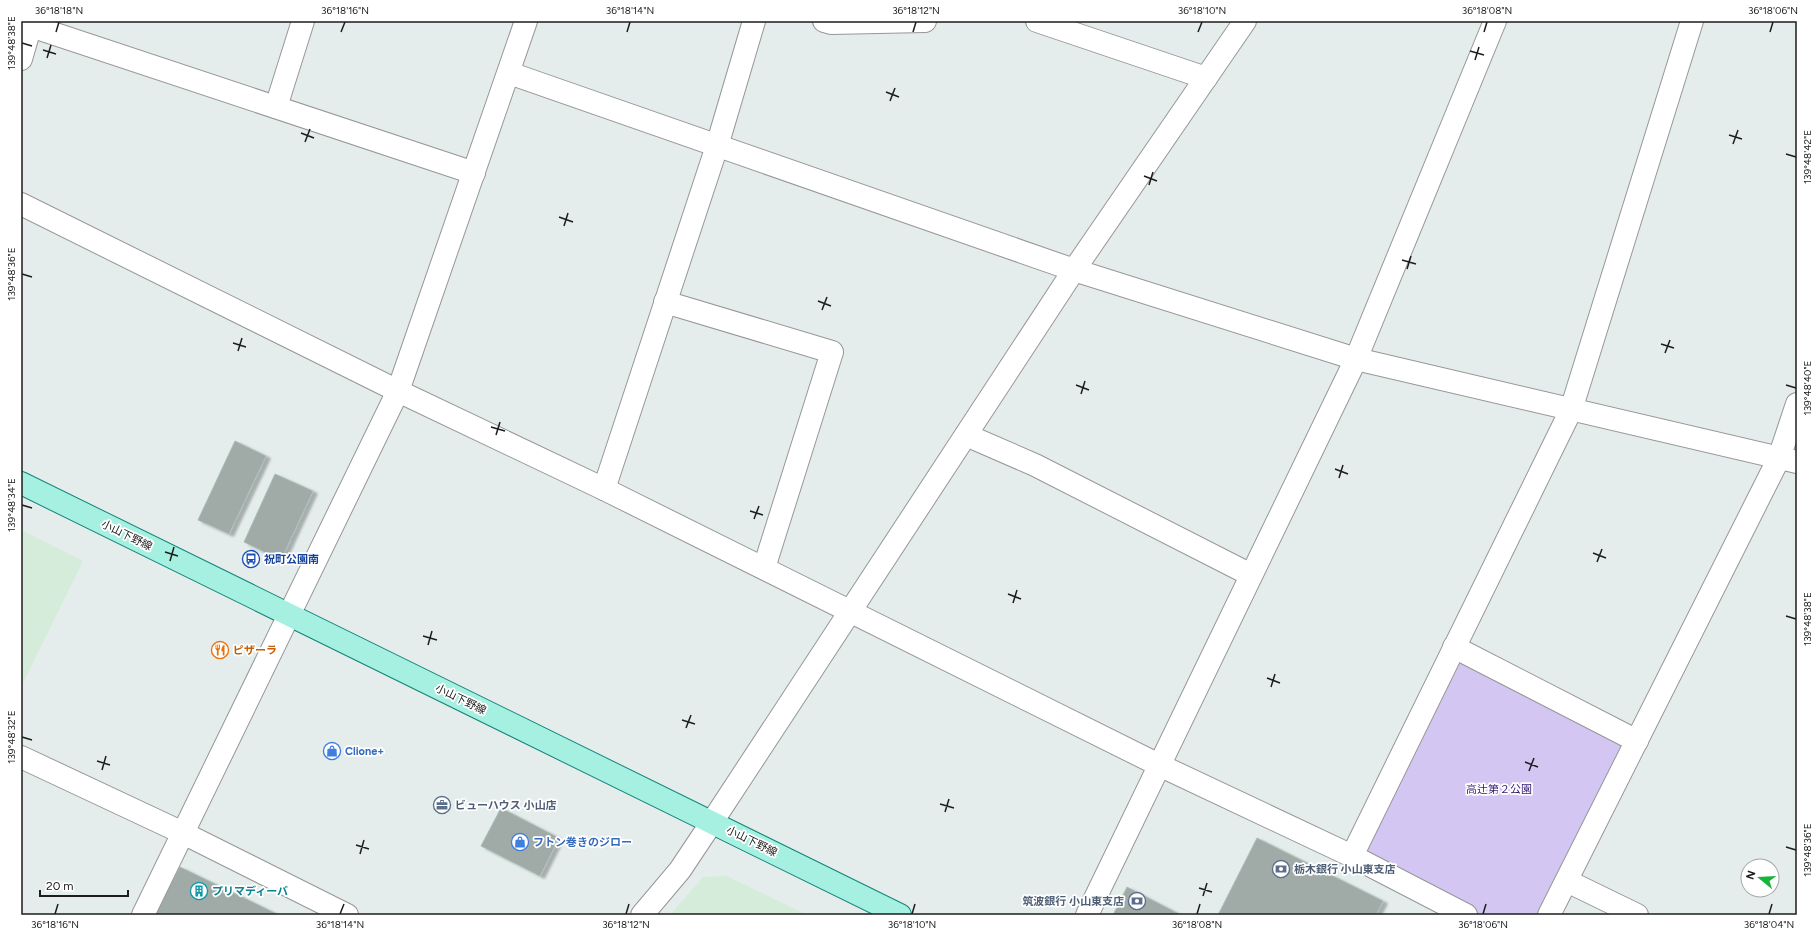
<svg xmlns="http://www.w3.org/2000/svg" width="1818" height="936" font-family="Figtree,'Noto Sans JP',sans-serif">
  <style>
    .commercial { fill: #d5ecdb }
    .park { fill: #d3c6f2 }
    .building { fill: #a0aba7; stroke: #a9bdb6; filter: url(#shadow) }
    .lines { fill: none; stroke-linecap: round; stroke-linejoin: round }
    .minor-casing { stroke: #979797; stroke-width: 24 }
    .major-casing { stroke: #128578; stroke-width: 24 }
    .minor { stroke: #fff; stroke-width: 22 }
    .major { stroke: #a6f0e1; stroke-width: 22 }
    .ticks { fill: none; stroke: #1d1d1d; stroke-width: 1.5 }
    .labels { text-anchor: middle; stroke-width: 3.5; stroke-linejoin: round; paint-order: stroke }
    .street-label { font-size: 11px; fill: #1d1d1d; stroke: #fff }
    .transit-label { font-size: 11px; font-weight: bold; fill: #164399; stroke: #fff; text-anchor: start }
    .food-label { font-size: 11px; font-weight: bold; fill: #c56008; stroke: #fff; text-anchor: start }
    .shop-label { font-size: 11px; font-weight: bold; fill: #366cbe; stroke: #fff; text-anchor: start }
    .park-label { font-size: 11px; fill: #32186e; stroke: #fff }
    .service-label { font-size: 11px; font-weight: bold; fill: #4e5e75; stroke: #fff; text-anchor: start }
    .culture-label { font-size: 11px; font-weight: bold; fill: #0d838f; stroke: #fff; text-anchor: start }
    .neatline { fill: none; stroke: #1d1d1d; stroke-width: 1.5 }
    .ticks-label { font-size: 10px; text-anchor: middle; fill: #1d1d1d }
  </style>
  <defs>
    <filter id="shadow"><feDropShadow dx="4.5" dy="2.5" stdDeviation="1" flood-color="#0004"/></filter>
  </defs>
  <rect width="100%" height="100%" fill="#e4edec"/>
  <!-- commercial -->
  <g class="commercial">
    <path d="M 21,530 L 83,561 L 21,687 Z"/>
    <path d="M 727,876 L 807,915 L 670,915 L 703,877 Z"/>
  </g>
  <!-- park -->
  <path class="park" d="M 1457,654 L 1630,743 L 1544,915 L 1477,915 L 1358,854 Z"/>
  <!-- building -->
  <g class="building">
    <path d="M 235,441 L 266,456 L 229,534 L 198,520 Z"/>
    <path d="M 275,474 L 313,491 L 281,560 L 244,542 Z"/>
    <path d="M 501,808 L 559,838 L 540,876 L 481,846 Z"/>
    <path d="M 1257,838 L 1383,901 L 1376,915 L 1218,915 Z"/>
    <path d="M 180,867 L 279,915 L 155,915 Z"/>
    <path d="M 1127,887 L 1181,915 L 1113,915 Z"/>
  </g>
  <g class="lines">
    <!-- minor casing -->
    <g class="minor-casing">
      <g id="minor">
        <path d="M 824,21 L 831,23 L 925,21"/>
        <path d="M 1037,21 L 1206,78"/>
        <path d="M 31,26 L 474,173"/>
        <path d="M 21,59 L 32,21"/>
        <path d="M 509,73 L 1074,270 L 1356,359 L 1797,462"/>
        <path d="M 276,107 L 303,21"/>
        <path d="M 21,204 L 398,391 L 604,489 L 1159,765 L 1352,856 L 1466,915"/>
        <path d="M 665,302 L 832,352 L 764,568"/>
        <path d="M 966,435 L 1035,465 L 1251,575"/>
        <path d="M 604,489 L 717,146 L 754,21"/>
        <path d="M 1454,647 L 1637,741"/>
        <path d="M 21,757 L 183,833 L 347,915"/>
        <path d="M 1352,856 L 1571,410 L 1692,21"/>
        <path d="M 1567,881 L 1637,915"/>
        <path d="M 143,915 L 398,391 L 526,21"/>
        <path d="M 642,915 L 680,870 L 712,822 L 1074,270 L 1245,21"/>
        <path d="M 1087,915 L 1356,359 L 1495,21"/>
        <path d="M 1549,915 L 1779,458 L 1797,404"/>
      </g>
    </g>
    <!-- major casing -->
    <g class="major-casing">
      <path id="major" d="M 21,483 L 900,915"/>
    </g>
    <!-- minor -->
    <use href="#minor" class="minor"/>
    <!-- major -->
    <use href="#major" class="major"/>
  </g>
  <!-- ticks -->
  <path class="ticks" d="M 56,32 L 59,22M 341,32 L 345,22M 627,32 L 630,22M 913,32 L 916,22M 1198,32 L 1202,22M 1484,32 L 1487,22M 1770,32 L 1773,22M 22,43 L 32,46M 43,50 L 56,54M 1470,51 L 1484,55M 47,58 L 51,45M 1475,60 L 1479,47M 886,92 L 899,97M 890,101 L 895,88M 301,133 L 314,138M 1729,135 L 1742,139M 305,142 L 310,129M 1733,144 L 1738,130M 1786,154 L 1796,157M 1144,176 L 1157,181M 1149,185 L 1153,172M 559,217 L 573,222M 564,226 L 568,213M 1402,260 L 1416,264M 1407,269 L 1411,256M 22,274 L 32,277M 818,301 L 831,306M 822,310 L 827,297M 233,343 L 246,347M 1661,344 L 1674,348M 238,351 L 242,338M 1665,353 L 1670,340M 1076,385 L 1089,390M 1786,385 L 1796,388M 1081,394 L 1085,381M 491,427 L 505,431M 496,435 L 500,422M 1335,469 L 1348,474M 1339,478 L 1343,465M 22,505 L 32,508M 750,511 L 763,515M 754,519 L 759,506M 165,552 L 178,556M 1593,553 L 1606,558M 170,561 L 174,547M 1597,562 L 1602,549M 1008,594 L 1021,599M 1013,603 L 1017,590M 1786,616 L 1796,619M 423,636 L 437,640M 428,645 L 432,631M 1267,678 L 1280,683M 1271,687 L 1275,674M 682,720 L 695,724M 686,728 L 691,715M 22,737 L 32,740M 97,761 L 110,765M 1525,762 L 1538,767M 102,770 L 106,756M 1529,771 L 1534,758M 940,804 L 954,808M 945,812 L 949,799M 356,845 L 369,849M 1786,847 L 1796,850M 360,854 L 364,840M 1199,888 L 1212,892M 1203,896 L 1207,883M 55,914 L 58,904M 340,914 L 344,904M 626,914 L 629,904M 912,914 L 915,904M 1197,914 L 1200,904M 1483,914 L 1486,904M 1769,914 L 1772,904"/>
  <!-- icons -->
  <defs>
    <g id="bus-ring" transform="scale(0.9)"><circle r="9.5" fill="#fff" stroke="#1a4fb4" stroke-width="1.5"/><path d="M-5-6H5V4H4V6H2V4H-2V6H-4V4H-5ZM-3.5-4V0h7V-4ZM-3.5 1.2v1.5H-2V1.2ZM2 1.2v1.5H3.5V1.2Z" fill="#1a4fb4"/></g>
    <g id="restaurant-ring" transform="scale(0.9)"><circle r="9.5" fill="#fff" stroke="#e8710a" stroke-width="1.5"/><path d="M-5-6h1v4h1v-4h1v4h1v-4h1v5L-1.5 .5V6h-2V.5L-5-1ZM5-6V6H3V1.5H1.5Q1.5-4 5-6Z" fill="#e8710a"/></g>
    <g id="shop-ring" transform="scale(0.9)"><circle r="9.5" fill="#fff" stroke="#3f7fe0" stroke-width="1.5"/><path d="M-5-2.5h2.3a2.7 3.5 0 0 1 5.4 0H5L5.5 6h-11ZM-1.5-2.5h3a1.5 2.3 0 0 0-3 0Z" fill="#3f7fe0"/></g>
    <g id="office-ring" transform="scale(0.9)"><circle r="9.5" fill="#fff" stroke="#5c6f8a" stroke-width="1.5"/><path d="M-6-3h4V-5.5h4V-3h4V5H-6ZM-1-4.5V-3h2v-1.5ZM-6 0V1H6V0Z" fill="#5c6f8a"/></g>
    <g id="bank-ring" transform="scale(0.9)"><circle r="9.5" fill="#fff" stroke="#5c6f8a" stroke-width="1.5"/><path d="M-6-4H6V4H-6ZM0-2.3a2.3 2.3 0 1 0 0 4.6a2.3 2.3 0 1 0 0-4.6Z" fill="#5c6f8a"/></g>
    <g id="building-ring" transform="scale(0.9)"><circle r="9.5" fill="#fff" stroke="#0f9aa8" stroke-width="1.5"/><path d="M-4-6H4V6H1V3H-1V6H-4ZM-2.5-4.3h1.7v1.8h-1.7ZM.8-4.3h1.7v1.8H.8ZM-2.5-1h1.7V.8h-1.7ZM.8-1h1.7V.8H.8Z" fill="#0f9aa8"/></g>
  </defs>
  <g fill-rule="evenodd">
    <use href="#bus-ring" x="251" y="559"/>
    <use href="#restaurant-ring" x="220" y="650"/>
    <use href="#shop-ring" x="332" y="751"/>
    <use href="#office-ring" x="442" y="805"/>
    <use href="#shop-ring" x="520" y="842"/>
    <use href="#bank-ring" x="1281" y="869"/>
    <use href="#building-ring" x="199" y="891"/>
    <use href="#bank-ring" x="1137" y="901"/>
  </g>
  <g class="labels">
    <!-- street labels -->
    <g class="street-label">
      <text transform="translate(127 535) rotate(26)" y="4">小山下野線</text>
      <text transform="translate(461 699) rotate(26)" y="4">小山下野線</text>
      <text transform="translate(752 841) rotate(26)" y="4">小山下野線</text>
    </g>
    <!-- transit labels -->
    <g class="transit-label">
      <text x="264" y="563">祝町公園南</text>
    </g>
    <!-- food labels -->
    <g class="food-label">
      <text x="233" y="654">ピザーラ</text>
    </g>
    <!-- shop labels -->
    <g class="shop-label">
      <text x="345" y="755">Clione+</text>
      <text x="533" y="846">フトン巻きのジロー</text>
    </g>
    <!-- park labels -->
    <g class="park-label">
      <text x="1499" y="793">高辻第２公園</text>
    </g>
    <!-- service labels -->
    <g class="service-label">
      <text x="455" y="809">ビューハウス 小山店</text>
      <text x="1294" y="873">栃木銀行 小山東支店</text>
      <text x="1124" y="905" text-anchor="end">筑波銀行 小山東支店</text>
    </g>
    <!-- culture labels -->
    <g class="culture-label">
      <text x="212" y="895">プリマディーバ</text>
    </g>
  </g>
  <!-- border -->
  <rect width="1818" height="936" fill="none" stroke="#ffffff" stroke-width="44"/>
  <!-- north arrow -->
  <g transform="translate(1760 878) rotate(288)"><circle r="19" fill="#ffffff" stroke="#a5a5a5"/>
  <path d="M0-3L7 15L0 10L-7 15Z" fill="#18b33a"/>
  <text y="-6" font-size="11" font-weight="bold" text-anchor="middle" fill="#1d1d1d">N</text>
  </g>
  <!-- scale -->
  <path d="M40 890v6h88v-6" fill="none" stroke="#1d1d1d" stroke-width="2"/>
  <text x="46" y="890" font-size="12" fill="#1d1d1d" stroke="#ffffff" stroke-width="3" paint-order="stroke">20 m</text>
  <rect x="22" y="22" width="1774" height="892" class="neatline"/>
  <g class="ticks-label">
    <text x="59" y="14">36°18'18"N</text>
    <text x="345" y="14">36°18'16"N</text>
    <text x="630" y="14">36°18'14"N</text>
    <text x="916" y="14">36°18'12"N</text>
    <text x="1202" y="14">36°18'10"N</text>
    <text x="1487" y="14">36°18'08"N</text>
    <text x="1773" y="14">36°18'06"N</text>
    <text transform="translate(11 43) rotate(-90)" y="4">139°48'38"E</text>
    <text transform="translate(1807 157) rotate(-90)" y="4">139°48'42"E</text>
    <text transform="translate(11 274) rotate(-90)" y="4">139°48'36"E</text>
    <text transform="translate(1807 388) rotate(-90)" y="4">139°48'40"E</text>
    <text transform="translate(11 505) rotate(-90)" y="4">139°48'34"E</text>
    <text transform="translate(1807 619) rotate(-90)" y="4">139°48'38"E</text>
    <text transform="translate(11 737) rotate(-90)" y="4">139°48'32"E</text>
    <text transform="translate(1807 850) rotate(-90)" y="4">139°48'36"E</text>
    <text x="55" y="928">36°18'16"N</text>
    <text x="340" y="928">36°18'14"N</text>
    <text x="626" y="928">36°18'12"N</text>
    <text x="912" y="928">36°18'10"N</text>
    <text x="1197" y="928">36°18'08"N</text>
    <text x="1483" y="928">36°18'06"N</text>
    <text x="1769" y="928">36°18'04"N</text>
  </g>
</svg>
